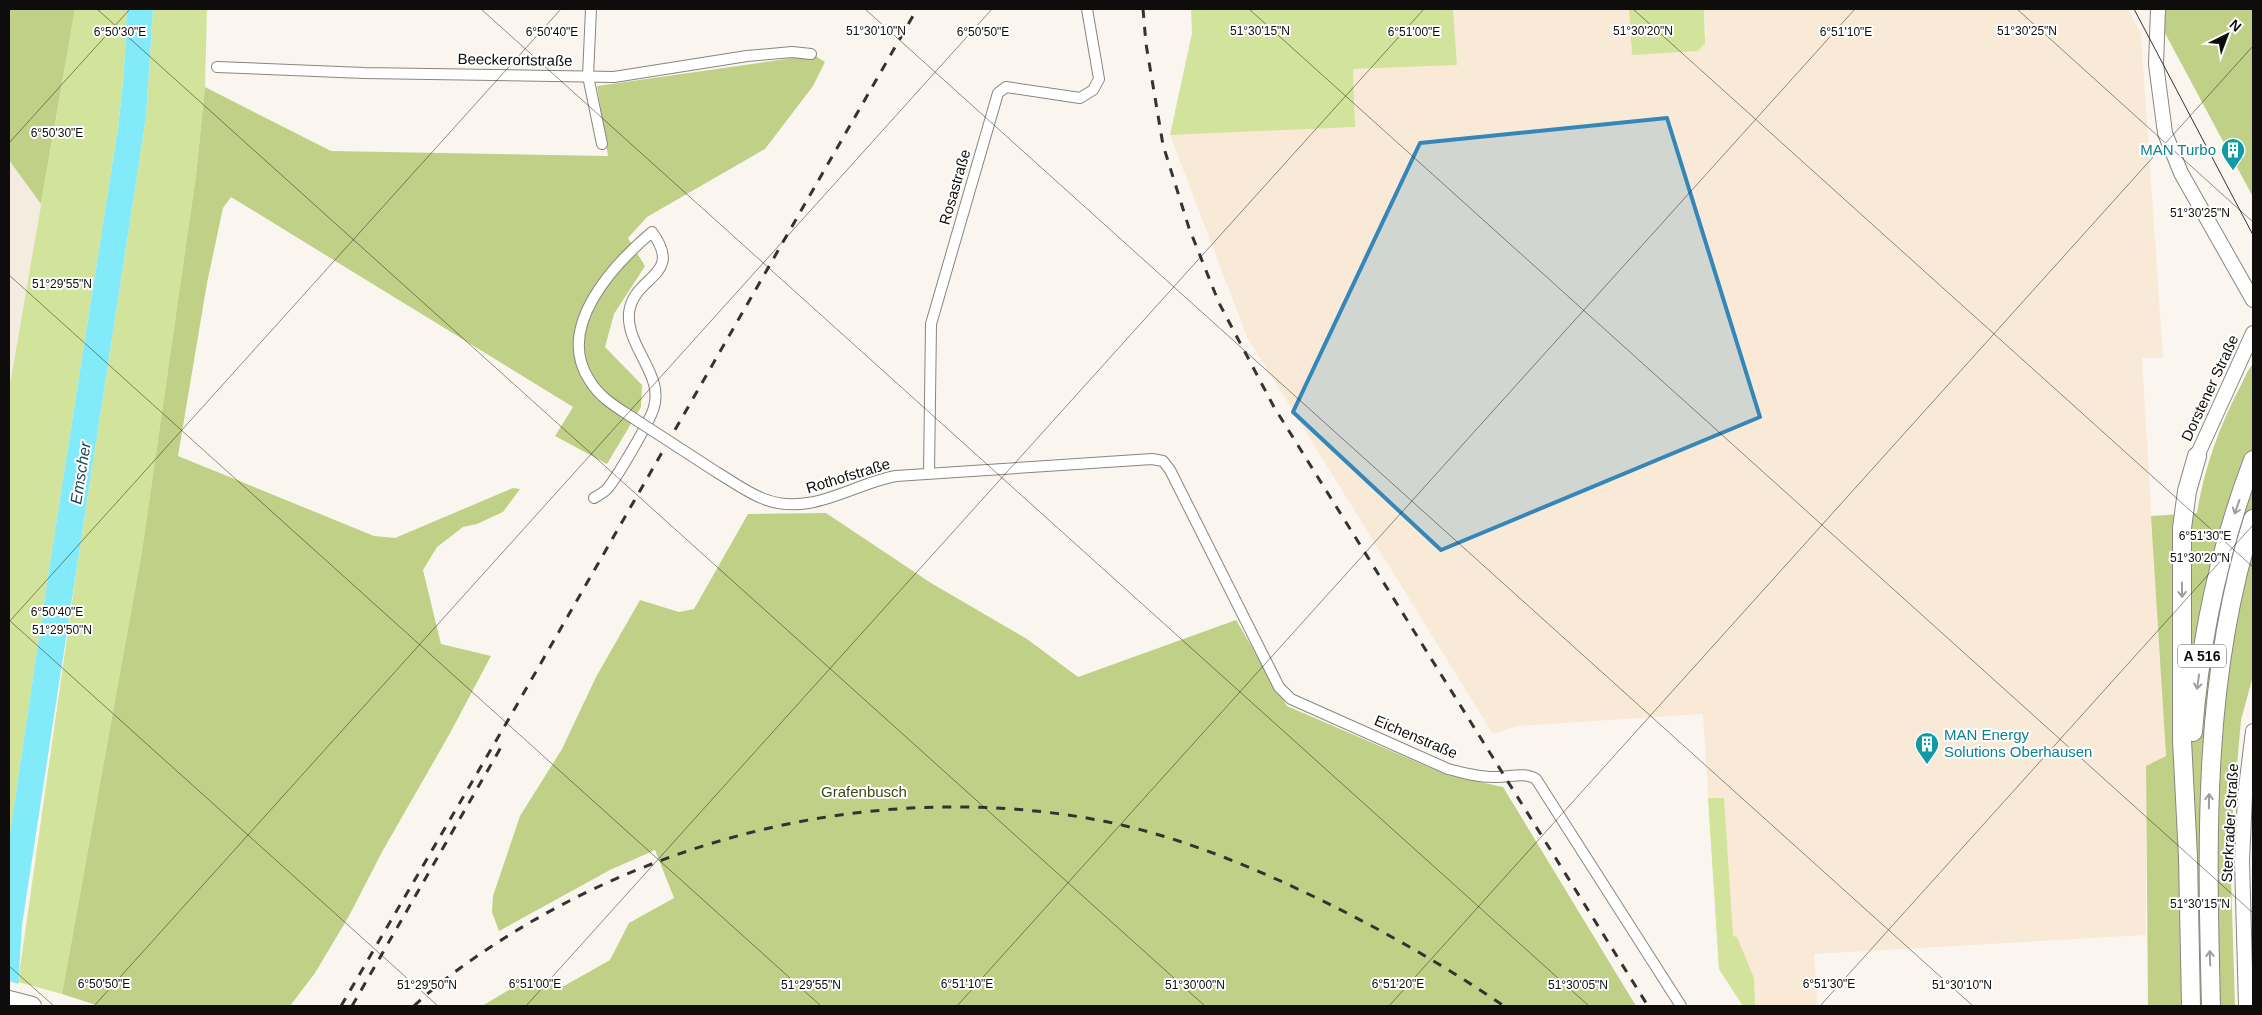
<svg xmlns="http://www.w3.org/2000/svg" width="2262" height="1015" font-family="Helvetica,sans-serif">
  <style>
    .built { fill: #f4ecde }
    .industrial { fill: #f9ead7 }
    .green { fill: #d2e39c }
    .forest { fill: #c0d187 }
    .water { fill: #83eaf9 }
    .pier { fill: #faf6ef }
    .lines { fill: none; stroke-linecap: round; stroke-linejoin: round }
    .street-casing { stroke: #898580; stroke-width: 12 }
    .secondary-casing { stroke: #898580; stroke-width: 16 }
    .highway-casing { stroke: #898580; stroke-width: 20 }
    .street { stroke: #fff; stroke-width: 10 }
    .secondary { stroke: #fff; stroke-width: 14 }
    .highway { stroke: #fff; stroke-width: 18 }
    .tram { stroke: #353331; stroke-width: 1 }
    .rail { stroke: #353331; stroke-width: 3; stroke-dasharray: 9 9; stroke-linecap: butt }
    .street-bridge-casing { stroke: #898580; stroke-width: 12; stroke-linecap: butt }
    .street-bridge { stroke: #fff; stroke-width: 10 }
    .oneway { stroke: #9f9e9d }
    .marked { fill: #3487b8; fill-opacity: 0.2; stroke: #3487b8; stroke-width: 4; stroke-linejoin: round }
    .ticks { fill: none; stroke: #0e0d0b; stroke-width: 1; stroke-opacity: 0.45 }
    .labels { text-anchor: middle; stroke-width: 4; stroke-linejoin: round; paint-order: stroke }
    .shield { fill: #fff; stroke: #565654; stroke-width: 1 }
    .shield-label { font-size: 14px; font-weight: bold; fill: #0e0d0b }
    .street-label { font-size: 15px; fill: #0e0d0b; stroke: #fff }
    .culture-label { font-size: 15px; fill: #0d838f; stroke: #fff; text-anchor: end }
    .park-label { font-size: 15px; fill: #3f4812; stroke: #fff }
    .water-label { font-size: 16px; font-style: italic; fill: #1b4950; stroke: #fff }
    .ticks-label { font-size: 12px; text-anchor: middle; fill: #0e0d0b; stroke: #fff; stroke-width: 4; stroke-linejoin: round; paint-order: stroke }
  </style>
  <rect width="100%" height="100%" fill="#faf6ef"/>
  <!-- built -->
  <path class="built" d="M 9,160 L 41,204 L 9,390 Z"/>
  <!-- industrial -->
  <path class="industrial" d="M 1453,9 L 1629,9 L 1632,54 L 1706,34 L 1704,9 L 2128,9 L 2141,34 L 2163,358 L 2142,358 L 2166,757 L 2146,766 L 2146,935 L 1814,954 L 1818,1006 L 1743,1006 L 1719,969 L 1703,714 L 1516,726 L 1493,734 L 1247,337 L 1170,135 L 1354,127 L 1353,69 L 1457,65 Z"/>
  <!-- green -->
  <g class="green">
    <path d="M 75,9 L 127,9 L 124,72 L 118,128 L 50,563 L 9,840 L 9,390 Z"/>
    <path d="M 153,9 L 207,9 L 205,87 L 196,175 L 142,551 L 62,994 L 18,982 L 77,567 L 146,117 Z"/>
    <path d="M 1191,9 L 1453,9 L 1457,65 L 1353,69 L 1355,127 L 1170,135 L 1192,33 Z"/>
    <path d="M 1629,9 L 1704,9 L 1705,43 L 1698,51 L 1632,55 Z"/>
    <path d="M 1708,798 L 1724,798 L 1733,936 L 1737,937 L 1754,978 L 1755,1006 L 1743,1006 L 1719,969 Z"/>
  </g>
  <!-- forest -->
  <g class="forest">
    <path d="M 9,9 L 75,9 L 41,204 L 9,160 Z"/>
    <path d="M 2152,9 L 2253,9 L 2253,197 Z"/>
    <path d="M 814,55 L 825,62 L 813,86 L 765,149 L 647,217 L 628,238 L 645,266 L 614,314 L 605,347 L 642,385 L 641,407 L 607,464 L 555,436 L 573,407 L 231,197 L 223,208 L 207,283 L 178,456 L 374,536 L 395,538 L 513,488 L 520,489 L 503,512 L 477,524 L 463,527 L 437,547 L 423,570 L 441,644 L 491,656 L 449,735 L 382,852 L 349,916 L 315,973 L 290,1006 L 99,1006 L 62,994 L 142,551 L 196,175 L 205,87 L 331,151 L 608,156 L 597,86 Z"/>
    <path d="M 2253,364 L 2253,676 L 2241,720 L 2230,846 L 2235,1006 L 2148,1006 L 2146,766 L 2166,756 L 2151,516 L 2197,513 C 2204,469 2219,427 2240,387 C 2244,380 2247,370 2253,364 Z"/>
    <path d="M 826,513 L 931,583 L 1027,639 L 1078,677 L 1236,620 L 1287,706 L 1447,775 L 1503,787 L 1636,1006 L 482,1006 L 524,981 L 564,986 L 610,960 L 629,923 L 674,898 L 655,850 L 610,870 L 499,931 L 492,912 L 493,896 L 520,816 L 562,749 L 596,677 L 640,600 L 679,612 L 694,609 L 748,514 Z"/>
  </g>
  <!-- water -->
  <path class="water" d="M 127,9 L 153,9 L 146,117 L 22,925 L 17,1006 L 9,1006 L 9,840 L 50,563 L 118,128 L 124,72 Z"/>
  <!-- pier -->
  <path class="pier" d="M 9,981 L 21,985 L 19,1006 L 9,1006 Z"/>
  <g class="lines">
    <!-- street casing -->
    <g class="street-casing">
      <g id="street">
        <path d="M 591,9 L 588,76 L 602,144"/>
        <path d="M 217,67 L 364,73 L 614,77 L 747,56 L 792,52 L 811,54"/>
        <path d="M 718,473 C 733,482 748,493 764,499 C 811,517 852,484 896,476 L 1152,459 L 1163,461 L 1170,470 L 1279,687 L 1291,699 L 1448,769 C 1463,773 1478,777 1494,777 C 1509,778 1523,771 1536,779 L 1681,1006"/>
        <path d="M 929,473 L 931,324 L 998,93 L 1006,87 L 1080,98 L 1093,90 L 1099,79 L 1087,9"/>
        <path d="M 594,498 C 599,495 603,493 607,489 C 616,479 651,420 654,407 C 656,400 656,392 654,384 C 648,361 627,339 629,313 C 633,275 685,277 652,232 C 613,265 554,328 590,381 C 599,396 613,405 627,414"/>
      </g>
    </g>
    <!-- secondary casing -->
    <g class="secondary-casing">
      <g id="secondary">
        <path d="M 2158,9 L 2156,64 L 2165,133 L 2181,173 L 2253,300"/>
        <path d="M 2197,456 L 2253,333"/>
        <path d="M 2246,1006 L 2242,861 L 2245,796 L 2253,731"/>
      </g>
    </g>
    <!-- highway casing -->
    <g class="highway-casing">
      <g id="highway">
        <path d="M 2193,732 C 2200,640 2220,547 2253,460"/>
        <path d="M 9,1000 L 32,1006"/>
        <path d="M 2191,1006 L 2188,857 L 2182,740 L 2182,528 L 2187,491 L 2197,456"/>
        <path d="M 2211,1006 C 2207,842 2202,678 2253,519"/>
      </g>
    </g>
    <!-- street -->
    <use href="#street" class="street"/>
    <!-- secondary -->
    <use href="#secondary" class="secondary"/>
    <!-- highway -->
    <use href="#highway" class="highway"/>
    <!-- tram -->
    <path class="tram" d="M 2134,9 L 2253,235"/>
    <!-- rail -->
    <g class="rail">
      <path d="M 1143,9 L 1146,44 L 1163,145 L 1189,228 L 1219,303 L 1274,407 L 1648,1006"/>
      <path d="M 341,1006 L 507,722 L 917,9"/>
      <path d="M 352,1006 L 504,742"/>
      <path d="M 414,1006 C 447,975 486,949 524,926 C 697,823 910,782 1108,822 C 1166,834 1222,855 1276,879 C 1356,915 1432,957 1504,1006"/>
    </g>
    <!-- street-bridge casing -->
    <g class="street-bridge-casing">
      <path id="street-bridge" d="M 627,414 L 718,473"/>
    </g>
    <!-- street-bridge -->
    <use href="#street-bridge" class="street-bridge"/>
  </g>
  <!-- one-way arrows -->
  <defs><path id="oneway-shaft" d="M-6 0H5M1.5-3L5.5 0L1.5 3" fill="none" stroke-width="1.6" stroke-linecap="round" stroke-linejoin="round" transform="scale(1.25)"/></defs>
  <g class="oneway">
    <use href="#oneway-shaft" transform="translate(2237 507) rotate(109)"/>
    <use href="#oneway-shaft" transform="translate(2182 590) rotate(89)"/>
    <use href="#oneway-shaft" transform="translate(2198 682) rotate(98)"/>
    <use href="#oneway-shaft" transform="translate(2209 801) rotate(-89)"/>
    <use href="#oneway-shaft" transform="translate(2210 958) rotate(-92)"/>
  </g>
  <!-- marked area -->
  <path class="marked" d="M 1667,118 L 1760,417 L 1441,550 L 1293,412 L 1420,143 Z"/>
  <!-- ticks -->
  <path class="ticks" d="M 97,9 L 1205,1006M 481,9 L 1589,1006M 865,9 L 1973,1006M 1249,9 L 2253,913M 1633,9 L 2253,567M 2017,9 L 2253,222M 9,143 L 130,9M 9,275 L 821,1006M 9,620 L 438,1006M 9,622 L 561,9M 9,966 L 54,1006M 94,1006 L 992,9M 526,1006 L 1424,9M 957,1006 L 1855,9M 1389,1006 L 2253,46M 1820,1006 L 2253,525M 2251,1006 L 2253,1004"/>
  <!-- icons -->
  <defs>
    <g id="building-pin" transform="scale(1.25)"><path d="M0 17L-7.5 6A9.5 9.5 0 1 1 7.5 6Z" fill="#0f9aa8" stroke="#fff"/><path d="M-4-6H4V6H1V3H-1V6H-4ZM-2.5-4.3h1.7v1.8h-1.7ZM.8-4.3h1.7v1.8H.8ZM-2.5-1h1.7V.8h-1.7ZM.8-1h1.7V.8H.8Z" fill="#fff"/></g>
  </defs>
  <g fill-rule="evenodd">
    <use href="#building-pin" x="2233" y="150"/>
    <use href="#building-pin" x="1927" y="744"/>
  </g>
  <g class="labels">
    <!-- shield labels -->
    <rect class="shield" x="2178" y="644.5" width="48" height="23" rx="4"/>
    <g class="shield-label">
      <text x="2202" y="661">A 516</text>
    </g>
    <!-- street labels -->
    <g class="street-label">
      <text transform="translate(515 60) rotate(1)" y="5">Beeckerortstraße</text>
      <text transform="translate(955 187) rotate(-74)" y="5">Rosastraße</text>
      <text transform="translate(2210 388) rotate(-65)" y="5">Dorstener Straße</text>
      <text transform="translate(848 476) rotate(-17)" y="5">Rothofstraße</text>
      <text transform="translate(1416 737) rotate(23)" y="5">Eichenstraße</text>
      <text transform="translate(2230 823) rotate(-87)" y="5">Sterkrader Straße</text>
    </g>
    <!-- culture labels -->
    <g class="culture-label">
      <text x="2216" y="155">MAN Turbo</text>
      <text x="1944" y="740" text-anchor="start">MAN Energy<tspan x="1944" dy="17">Solutions Oberhausen</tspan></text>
    </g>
    <!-- park labels -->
    <g class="park-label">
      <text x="864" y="797">Grafenbusch</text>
    </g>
    <!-- water labels -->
    <g class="water-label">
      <text transform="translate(80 473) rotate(-81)" y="6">Emscher</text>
    </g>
  </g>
  <g class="ticks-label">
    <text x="876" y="35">51°30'10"N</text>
    <text x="1260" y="35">51°30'15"N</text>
    <text x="1643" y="35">51°30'20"N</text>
    <text x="2027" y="35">51°30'25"N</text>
    <text x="120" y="36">6°50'30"E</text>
    <text x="552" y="36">6°50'40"E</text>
    <text x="983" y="36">6°50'50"E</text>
    <text x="1414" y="36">6°51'00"E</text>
    <text x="1846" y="36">6°51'10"E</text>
    <text x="57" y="137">6°50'30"E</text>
    <text x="2200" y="217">51°30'25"N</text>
    <text x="62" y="288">51°29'55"N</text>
    <text x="2205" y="540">6°51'30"E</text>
    <text x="2200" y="562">51°30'20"N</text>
    <text x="57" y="616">6°50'40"E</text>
    <text x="62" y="634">51°29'50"N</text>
    <text x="2200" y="908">51°30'15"N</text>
    <text x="104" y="988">6°50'50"E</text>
    <text x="535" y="988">6°51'00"E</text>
    <text x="967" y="988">6°51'10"E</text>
    <text x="1398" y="988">6°51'20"E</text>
    <text x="1829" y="988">6°51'30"E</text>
    <text x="427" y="989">51°29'50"N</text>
    <text x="811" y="989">51°29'55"N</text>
    <text x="1195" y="989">51°30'00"N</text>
    <text x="1578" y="989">51°30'05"N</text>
    <text x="1962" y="989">51°30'10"N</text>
  </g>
  <!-- border -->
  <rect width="2262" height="1015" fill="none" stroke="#0e0d0b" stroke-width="20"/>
  <!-- north arrow -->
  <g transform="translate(2227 35) rotate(42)" stroke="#ffffff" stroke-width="4" paint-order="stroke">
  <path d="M0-4L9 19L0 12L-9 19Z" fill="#0e0d0b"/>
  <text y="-8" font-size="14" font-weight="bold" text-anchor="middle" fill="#0e0d0b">N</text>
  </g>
</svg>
